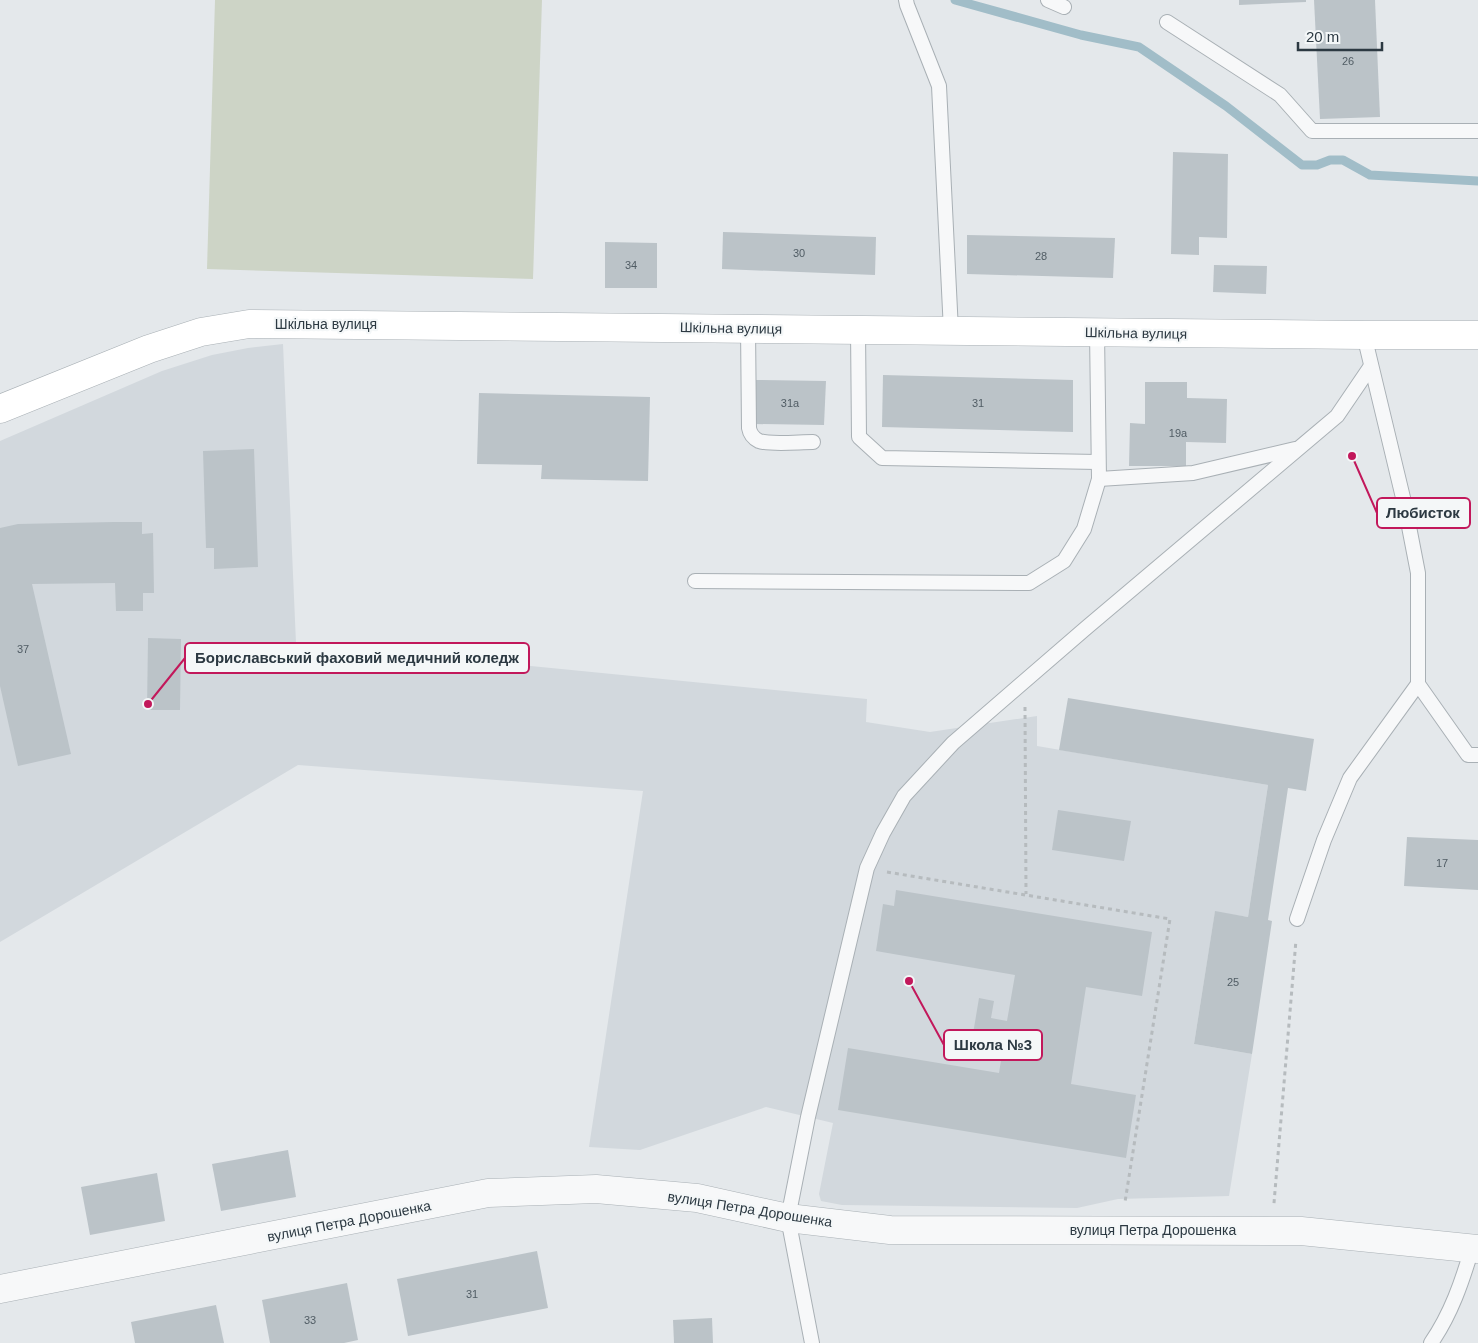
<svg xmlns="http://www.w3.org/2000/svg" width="1478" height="1343" font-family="Helvetica,sans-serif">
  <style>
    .built { fill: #d2d8dd }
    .green { fill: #cdd4c6 }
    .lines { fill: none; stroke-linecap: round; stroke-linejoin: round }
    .stream { stroke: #a1bdc8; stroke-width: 9 }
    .building { fill: #bbc3c8 }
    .lane-casing { stroke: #a9b0b5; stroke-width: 16 }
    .street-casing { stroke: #a9b0b5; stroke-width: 29 }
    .secondary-casing { stroke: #a9b0b5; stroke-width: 29 }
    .path { stroke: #b6bbbe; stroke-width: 3; stroke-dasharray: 4 4; stroke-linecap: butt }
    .lane { stroke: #f7f8f9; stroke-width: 14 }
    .street { stroke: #f7f8f9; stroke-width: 28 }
    .secondary { stroke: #fff; stroke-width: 28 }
    .labels { text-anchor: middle; stroke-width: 4.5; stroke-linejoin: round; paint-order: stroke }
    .number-label { font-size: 11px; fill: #505c64 }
    .street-label { font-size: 14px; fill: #2c3942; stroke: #f4f7f8 }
    .leader { fill: none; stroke: #c2185b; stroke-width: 2 }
    .callout-dot { fill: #c2185b; stroke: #f4f7f8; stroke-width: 2 }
    .callout { fill: #f4f7f8; stroke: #c2185b; stroke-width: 2 }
    .callout-label { font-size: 15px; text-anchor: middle; font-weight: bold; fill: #2c3942 }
  </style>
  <rect width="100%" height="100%" fill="#e4e8eb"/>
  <!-- built -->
  <path class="built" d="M 283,344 L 296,643 L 867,699 L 866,722 L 930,732 L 1037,716 L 1037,746 L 1268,785 L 1248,917 L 1215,912 L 1194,1044 L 1252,1054 L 1229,1196 L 1118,1199 L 1077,1208 L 842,1205 L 821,1201 L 819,1194 L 833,1123 L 766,1107 L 640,1150 L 589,1147 L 643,791 L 298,765 L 0,942 L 0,441 L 162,371 L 212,355 L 248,348 Z"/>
  <!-- green -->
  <path class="green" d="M 215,0 L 542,0 L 533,279 L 207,269 Z"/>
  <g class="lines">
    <!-- stream -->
    <path class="stream" d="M 955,0 L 1081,35 L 1139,47 L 1226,106 L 1302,165 L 1317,165 L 1330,160 L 1343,160 L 1370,175 L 1478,181"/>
  </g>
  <!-- building -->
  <g class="building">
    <path d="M 1239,0 L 1306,0 L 1306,2 L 1239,5 Z"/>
    <path d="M 1314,0 L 1375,0 L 1380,117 L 1320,119 Z"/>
    <path d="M 1173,152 L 1228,154 L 1227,238 L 1199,237 L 1199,255 L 1171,254 Z"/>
    <path d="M 723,232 L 876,237 L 875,275 L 722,269 Z"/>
    <path d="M 967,235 L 1115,238 L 1113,278 L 967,274 Z"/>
    <path d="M 605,242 L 657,243 L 657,288 L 605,288 Z"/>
    <path d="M 1214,265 L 1267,266 L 1266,294 L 1213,292 Z"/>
    <path d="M 883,375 L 1073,380 L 1073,432 L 882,427 Z"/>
    <path d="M 756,380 L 826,381 L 824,425 L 755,424 Z"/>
    <path d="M 1145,382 L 1187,382 L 1187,398 L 1227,399 L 1226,443 L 1186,442 L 1186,466 L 1129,466 L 1130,423 L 1145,424 Z"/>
    <path d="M 479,393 L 650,397 L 648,481 L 541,479 L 542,465 L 477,464 Z"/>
    <path d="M 254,449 L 258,567 L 214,569 L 214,548 L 206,548 L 203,451 Z"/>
    <path d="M 114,522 L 142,522 L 142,534 L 153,533 L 154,593 L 143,593 L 143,611 L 116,611 L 115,583 L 32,584 L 71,754 L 18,766 L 0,686 L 0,528 L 18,524 Z"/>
    <path d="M 148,638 L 181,639 L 180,710 L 147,710 Z"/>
    <path d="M 1068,698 L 1314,739 L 1306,791 L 1288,788 L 1268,920 L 1272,921 L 1252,1054 L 1194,1044 L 1215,911 L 1248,917 L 1268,785 L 1059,750 Z"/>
    <path d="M 1058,810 L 1131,821 L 1124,861 L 1052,850 Z"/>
    <path d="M 1407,837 L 1478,840 L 1478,890 L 1404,886 Z"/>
    <path d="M 896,890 L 1152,932 L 1142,996 L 1086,987 L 1071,1084 L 1136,1095 L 1126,1158 L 838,1110 L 848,1048 L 999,1073 L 1005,1035 L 989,1032 L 987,1047 L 971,1045 L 975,1022 L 979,998 L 994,1001 L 991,1018 L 1007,1021 L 1015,975 L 876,951 L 883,904 L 894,906 Z"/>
    <path d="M 288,1150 L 296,1197 L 221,1211 L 212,1164 Z"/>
    <path d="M 157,1173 L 165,1221 L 90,1235 L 81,1187 Z"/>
    <path d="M 537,1251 L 548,1308 L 408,1336 L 397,1279 Z"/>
    <path d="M 347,1283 L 358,1340 L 344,1343 L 270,1343 L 262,1300 Z"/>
    <path d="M 216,1305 L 224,1343 L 135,1343 L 131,1322 Z"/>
    <path d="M 712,1318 L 713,1343 L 674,1343 L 673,1320 Z"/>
  </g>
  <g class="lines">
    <!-- lane casing -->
    <g class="lane-casing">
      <g id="lane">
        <path d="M 906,0 L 907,5 L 939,86 L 951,331"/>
        <path d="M 1048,0 L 1064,7"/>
        <path d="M 1167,22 L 1280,95 L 1312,131 L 1478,131"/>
        <path d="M 748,328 L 749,428 C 750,434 753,438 759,441 C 770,445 799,442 813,442"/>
        <path d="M 858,330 L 859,437 L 882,458 L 1098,462"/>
        <path d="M 1364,335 L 1405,506 L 1418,573 L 1418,684 L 1468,755 L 1478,755"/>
        <path d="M 1099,479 L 1193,473 L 1295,449"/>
        <path d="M 695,581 L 1029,583 L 1064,561 L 1084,529 L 1099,479 L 1097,332"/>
        <path d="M 1297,919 L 1324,840 L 1350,778 L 1418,684"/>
        <path d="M 812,1343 L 788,1218 L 808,1117 L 867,868 L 883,833 L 904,796 L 953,743 L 1086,628 L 1337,416 L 1371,366"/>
        <path d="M 1431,1343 C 1451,1314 1462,1282 1472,1248"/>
      </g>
    </g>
    <!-- street casing -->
    <g class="street-casing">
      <path id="street" d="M 0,1289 L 488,1193 L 596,1189 L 697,1198 L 788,1218 L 890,1230 L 1301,1231 L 1478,1249"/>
    </g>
    <!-- secondary casing -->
    <g class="secondary-casing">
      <path id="secondary" d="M 0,409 L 149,349 L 201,332 L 249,324 L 1364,335 L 1478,335"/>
    </g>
    <!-- path -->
    <g class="path">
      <path d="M 1025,707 L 1026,894"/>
      <path d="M 887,872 L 1170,919 L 1125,1202"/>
      <path d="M 1274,1203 L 1296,940"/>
    </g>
    <!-- lane -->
    <use href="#lane" class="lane"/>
    <!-- street -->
    <use href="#street" class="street"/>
    <!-- secondary -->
    <use href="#secondary" class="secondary"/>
  </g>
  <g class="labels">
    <!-- number labels -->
    <g class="number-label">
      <text x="1348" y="65">26</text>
      <text x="799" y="257">30</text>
      <text x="1041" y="260">28</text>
      <text x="631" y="269">34</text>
      <text x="790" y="407">31а</text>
      <text x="978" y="407">31</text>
      <text x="1178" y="437">19а</text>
      <text x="23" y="653">37</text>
      <text x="1442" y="867">17</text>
      <text x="1233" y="986">25</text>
      <text x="472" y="1298">31</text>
      <text x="310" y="1324">33</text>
    </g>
    <!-- street labels -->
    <g class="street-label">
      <text x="326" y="329">Шкільна вулиця</text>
      <text transform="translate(731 328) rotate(1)" y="5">Шкільна вулиця</text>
      <text transform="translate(1136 333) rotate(1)" y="5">Шкільна вулиця</text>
      <text transform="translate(750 1209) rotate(9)" y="5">вулиця Петра Дорошенка</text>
      <text transform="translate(349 1221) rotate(-11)" y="5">вулиця Петра Дорошенка</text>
      <text x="1153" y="1235">вулиця Петра Дорошенка</text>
    </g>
  </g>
  <!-- callouts -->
  <path class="leader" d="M1352 456L1377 513M148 704L185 658M909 981L944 1045"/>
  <g class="callout-dot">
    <circle cx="1352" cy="456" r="5"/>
    <circle cx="148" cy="704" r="5"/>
    <circle cx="909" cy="981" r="5"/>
  </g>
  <g class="callout">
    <rect x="1377" y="498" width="93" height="30" rx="5"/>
    <rect x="185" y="643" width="344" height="30" rx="5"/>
    <rect x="944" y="1030" width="98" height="30" rx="5"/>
  </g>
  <g class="callout-label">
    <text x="1423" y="518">Любисток</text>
    <text x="357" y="663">Бориславський фаховий медичний коледж</text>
    <text x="993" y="1050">Школа №3</text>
  </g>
  <!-- scale -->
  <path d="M1298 42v8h84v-8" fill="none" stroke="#2c3942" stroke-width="2.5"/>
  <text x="1306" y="42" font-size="15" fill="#2c3942" stroke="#f4f7f8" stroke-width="4" paint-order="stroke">20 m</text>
</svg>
